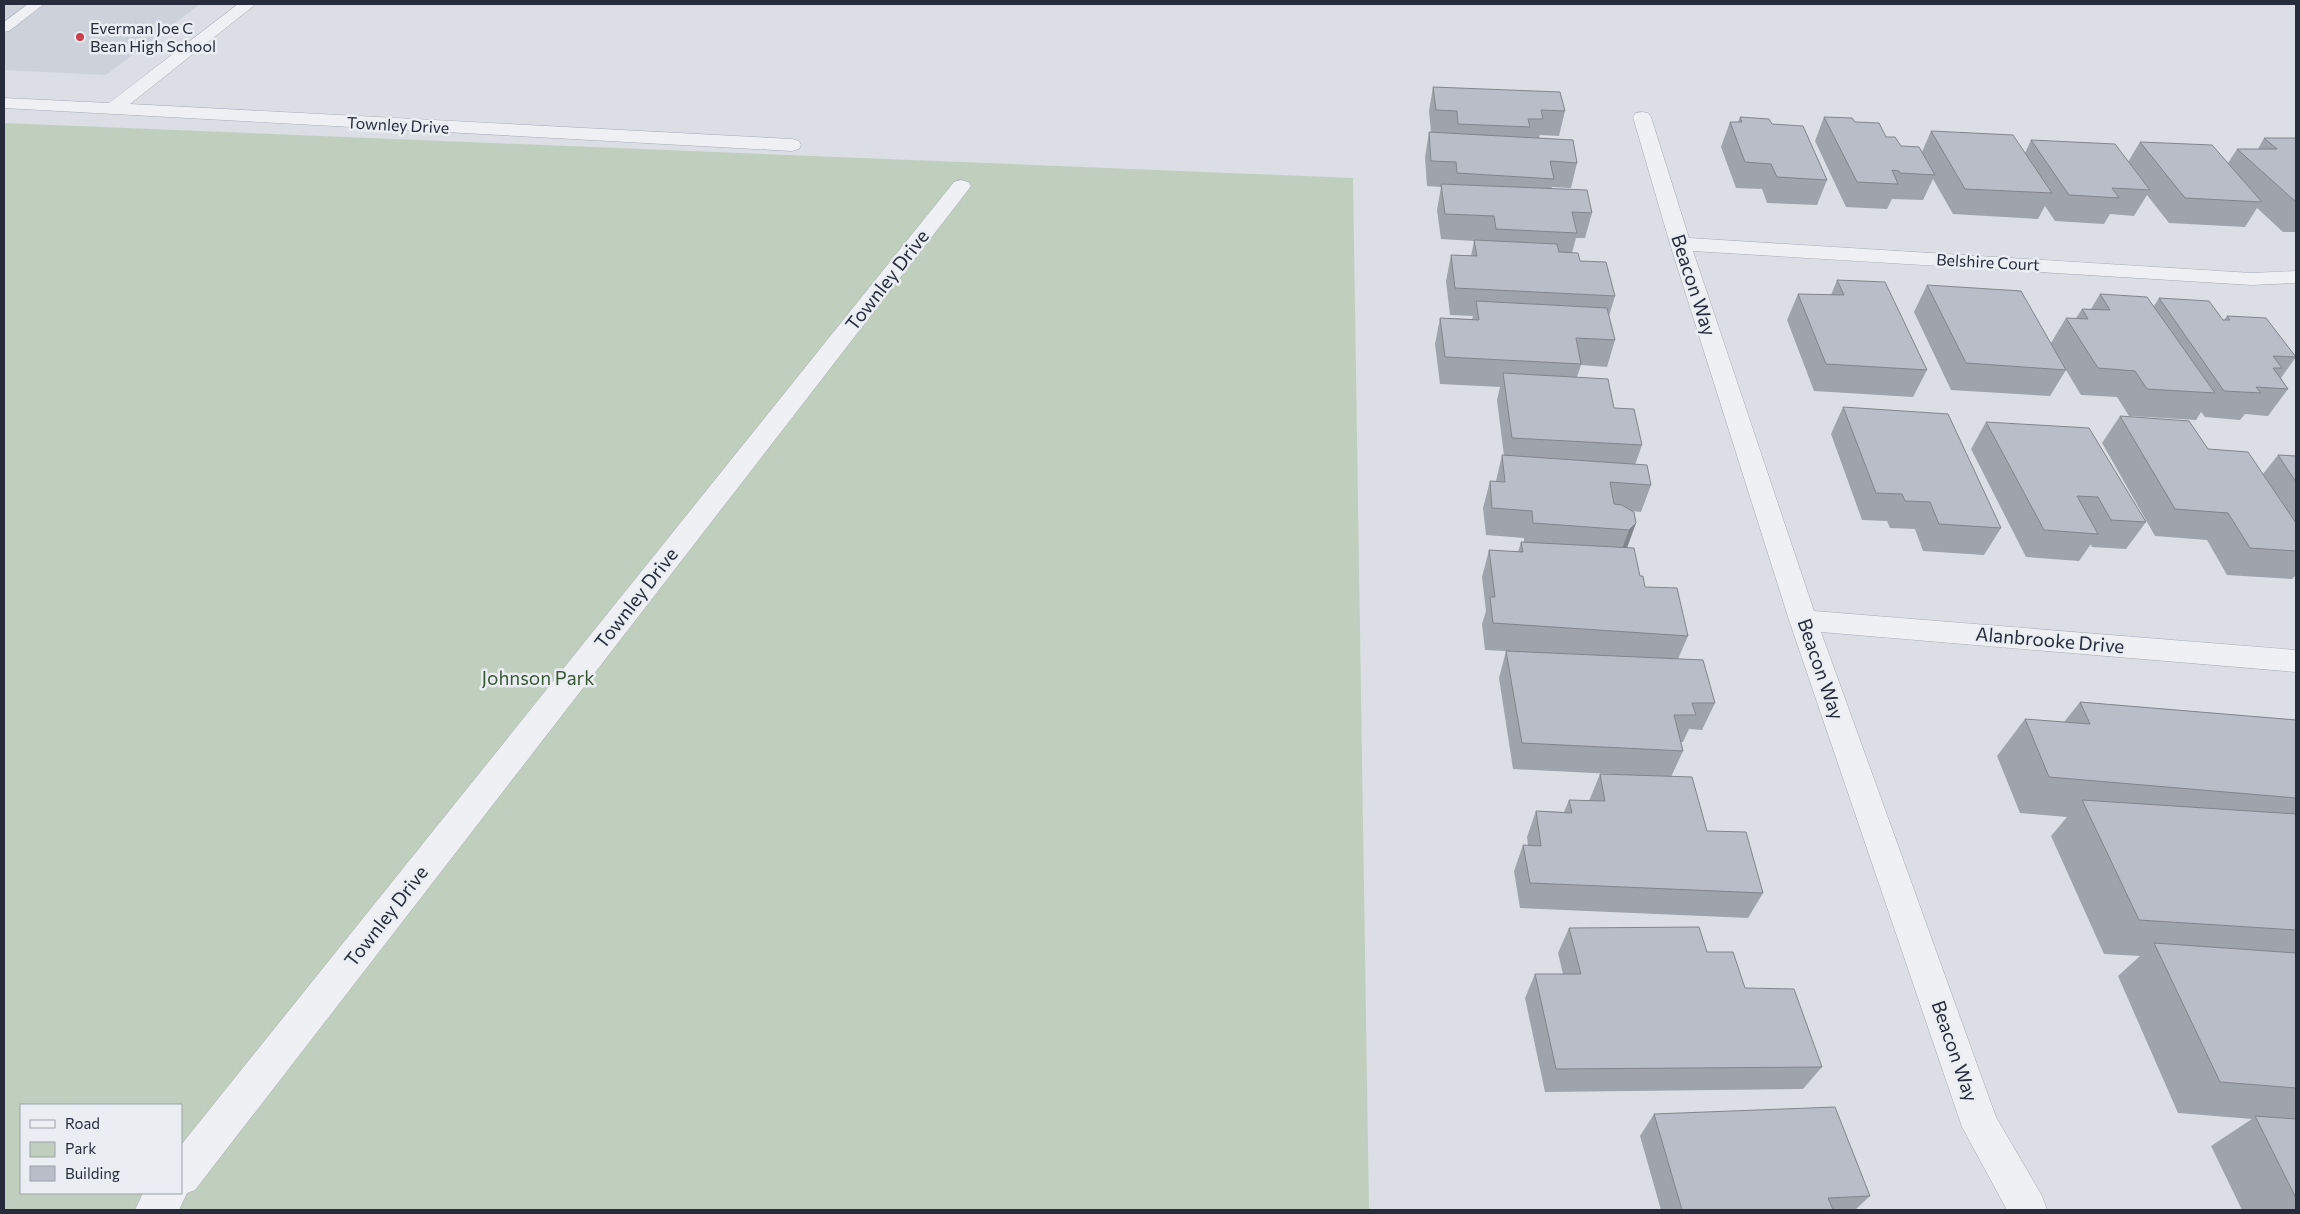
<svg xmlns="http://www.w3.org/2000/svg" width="2300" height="1214" font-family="Commissioner,sans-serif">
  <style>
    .built { fill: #cdd1da }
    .green { fill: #c0cfbd; fill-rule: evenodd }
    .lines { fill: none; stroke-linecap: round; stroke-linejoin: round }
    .service-casing { stroke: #a5a9b2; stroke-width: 1 }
    .minor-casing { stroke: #a5a9b2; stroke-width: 1 }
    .service { fill: #eef0f4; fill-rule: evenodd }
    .minor { fill: #eef0f4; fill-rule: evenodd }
    .wall { fill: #9fa3ac }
    .shaded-wall { fill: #82848c }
    .building { fill: #b9bdc8; stroke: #82848c }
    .poi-dot { fill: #cb404c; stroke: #eaeef3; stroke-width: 2 }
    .labels { text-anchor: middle; stroke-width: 5; stroke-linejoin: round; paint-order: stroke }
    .far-poi-label { font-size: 16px; fill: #262c3b; stroke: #eaeef3; text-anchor: start }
    .far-street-label { font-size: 16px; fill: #262c3b; stroke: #eaeef3 }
    .street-label { font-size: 19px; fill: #262c3b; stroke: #eaeef3 }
    .park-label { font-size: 19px; fill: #385633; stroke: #eaeef3 }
  </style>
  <rect width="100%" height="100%" fill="#dbdfe5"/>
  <!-- built -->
  <path class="built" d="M 4,4 L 200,4 L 106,75 L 4,70 Z"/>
  <!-- green -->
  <path class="green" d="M 4,123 L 1353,178 L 1369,1210 L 4,1210 ZM 21,1105 L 181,1105 L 181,1193 L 21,1193 Z"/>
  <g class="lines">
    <!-- service casing -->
    <g class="service-casing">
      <path id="service" d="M 28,4 L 44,4 L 9,31 L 4,32 L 4,22 Z"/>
    </g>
    <!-- minor casing -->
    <g class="minor-casing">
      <g id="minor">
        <path d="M 238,4 L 256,4 L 130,104 L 792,139 L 799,141 L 801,145 L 799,149 L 792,151 L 4,108 L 4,98 L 109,103 Z"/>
        <path d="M 1642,112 L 1648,113 L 1651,117 L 1689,238 L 2252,273 L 2296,271 L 2296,283 L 2252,285 L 1693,251 L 1814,611 L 2296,650 L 2296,672 L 1821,632 L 1996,1117 L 2042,1196 L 2047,1210 L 2007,1210 L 1962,1127 L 1789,620 L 1670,244 L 1633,117 L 1636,113 Z"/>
        <path d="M 961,180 L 968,182 L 971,186 L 968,190 L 195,1190 L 187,1193 L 179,1210 L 135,1210 L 143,1193 L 181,1193 L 181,1145 L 954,182 Z"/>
      </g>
    </g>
    <!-- service -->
    <use href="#service" class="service"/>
    <!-- minor -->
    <use href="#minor" class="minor"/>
  </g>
  <!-- wall -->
  <g class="wall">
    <path d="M 1433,87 L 1565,111 L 1559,136 L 1540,135 L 1539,138 L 1577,163 L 1571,188 L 1552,187 L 1551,189 L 1592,213 L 1585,238 L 1576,238 L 1572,253 L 1615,296 L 1609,316 L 1615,340 L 1607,367 L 1581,365 L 1577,377 L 1614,408 L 1642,445 L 1635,465 L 1651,485 L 1641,512 L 1632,511 L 1636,523 L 1627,548 L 1645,587 L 1688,636 L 1678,659 L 1715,703 L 1702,730 L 1689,729 L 1683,742 L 1681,742 L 1683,751 L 1671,777 L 1707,831 L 1763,893 L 1748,918 L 1520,908 L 1514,871 L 1523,845 L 1528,846 L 1527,837 L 1536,811 L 1564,812 L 1569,800 L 1589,801 L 1600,774 L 1632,775 L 1513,769 L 1499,678 L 1506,651 L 1485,650 L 1482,624 L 1486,611 L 1482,577 L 1489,550 L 1518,552 L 1521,542 L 1524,542 L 1524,538 L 1486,535 L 1483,508 L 1490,481 L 1496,481 L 1502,455 L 1504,456 L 1497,400 L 1500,387 L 1440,384 L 1435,344 L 1440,318 L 1472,319 L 1473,316 L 1450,315 L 1446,281 L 1451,255 L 1471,256 L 1474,241 L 1441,239 L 1437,210 L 1441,187 L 1427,186 L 1425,157 L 1429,132 L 1431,132 L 1429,111 Z"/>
    <path d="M 1740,117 L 1772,124 L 1827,180 L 1817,205 L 1767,203 L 1762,189 L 1736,188 L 1721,147 L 1730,122 L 1738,122 Z"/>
    <path d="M 1824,117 L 1886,137 L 1901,146 L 1922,152 L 1931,131 L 2025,153 L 2031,140 L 2128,162 L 2140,142 L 2228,163 L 2237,149 L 2258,149 L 2264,138 L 2296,138 L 2296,232 L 2283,232 L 2257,208 L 2245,227 L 2169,223 L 2147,195 L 2134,216 L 2110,214 L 2104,224 L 2055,221 L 2045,206 L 2038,219 L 1953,214 L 1933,179 L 1923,200 L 1892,199 L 1887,209 L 1846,207 L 1815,141 Z"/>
    <path d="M 1837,280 L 1927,370 L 1913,397 L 1814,391 L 1787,320 L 1798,294 L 1831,295 Z"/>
    <path d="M 1927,285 L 2051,343 L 2066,318 L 2076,318 L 2082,309 L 2091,309 L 2100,294 L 2154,306 L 2159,298 L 2223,320 L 2224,320 L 2227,316 L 2296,357 L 2281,378 L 2288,389 L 2268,416 L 2245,414 L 2240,420 L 2205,417 L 2201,412 L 2196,420 L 2129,416 L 2117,397 L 2081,395 L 2066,370 L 2050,396 L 1951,390 L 1914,312 Z"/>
    <path d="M 1843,407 L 2001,528 L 1984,555 L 1923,551 L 1915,529 L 1890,528 L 1887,521 L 1862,520 L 1831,434 Z"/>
    <path d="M 2120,416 L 2208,449 L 2263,474 L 2278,455 L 2296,456 L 2296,575 L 2292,579 L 2227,575 L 2207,540 L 2155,536 L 2102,443 Z"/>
    <path d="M 1986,422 L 2146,522 L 2126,549 L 2092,547 L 2091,544 L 2079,561 L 2026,557 L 1971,449 Z"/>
    <path d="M 2080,702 L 2296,720 L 2296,1210 L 2242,1210 L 2211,1146 L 2252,1119 L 2178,1113 L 2118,976 L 2140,956 L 2104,954 L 2051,836 L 2067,817 L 2020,813 L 1997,756 L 2025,719 L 2064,722 Z"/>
    <path d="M 1569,928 L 1707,952 L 1745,988 L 1822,1067 L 1803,1089 L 1545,1092 L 1525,998 L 1535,974 L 1563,974 L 1558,953 Z"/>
    <path d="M 1654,1114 L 1870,1196 L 1855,1210 L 1661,1210 L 1640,1136 Z"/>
  </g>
  <!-- shaded-wall -->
  <path class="shaded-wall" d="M 1636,523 L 1626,550 L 1619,557 L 1629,530 Z"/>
  <!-- building -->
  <g class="building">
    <path d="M 1433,87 L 1560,92 L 1565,111 L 1541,110 L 1543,119 L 1528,119 L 1530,127 L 1458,124 L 1457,111 L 1436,110 Z"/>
    <path d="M 1740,117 L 1769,119 L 1772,124 L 1803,126 L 1827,180 L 1777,177 L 1771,164 L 1745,162 L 1730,122 L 1742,122 Z"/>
    <path d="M 1824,117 L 1852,118 L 1855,122 L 1879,123 L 1886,137 L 1895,137 L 1901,146 L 1919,147 L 1935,175 L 1900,173 L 1899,171 L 1892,170 L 1898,184 L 1857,182 Z"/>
    <path d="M 1931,131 L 2013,135 L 2052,193 L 1965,189 Z"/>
    <path d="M 1429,132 L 1573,140 L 1577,163 L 1550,161 L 1554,179 L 1457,173 L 1456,162 L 1431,161 Z"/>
    <path d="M 2264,138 L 2296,138 L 2296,202 L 2237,149 L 2277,149 Z"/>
    <path d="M 2031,140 L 2115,144 L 2150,190 L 2112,188 L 2119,198 L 2069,195 Z"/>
    <path d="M 2140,142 L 2212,145 L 2262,202 L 2185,198 Z"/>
    <path d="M 1441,184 L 1587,190 L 1592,213 L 1572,212 L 1577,233 L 1496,229 L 1494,216 L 1445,214 Z"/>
    <path d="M 1474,240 L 1557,244 L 1559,252 L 1578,253 L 1580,261 L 1606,262 L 1615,296 L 1455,288 L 1451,255 L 1477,256 Z"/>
    <path d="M 1837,280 L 1885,282 L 1927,370 L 1826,364 L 1798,294 L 1844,295 Z"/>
    <path d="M 1927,285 L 2021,291 L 2066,370 L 1966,363 Z"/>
    <path d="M 2100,294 L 2147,297 L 2215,393 L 2147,389 L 2135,371 L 2098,368 L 2066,318 L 2088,319 L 2082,309 L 2110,310 Z"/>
    <path d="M 2159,298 L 2209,301 L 2223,320 L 2230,320 L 2227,316 L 2266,318 L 2296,357 L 2273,356 L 2282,368 L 2273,368 L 2288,389 L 2256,387 L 2261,393 L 2224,391 Z"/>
    <path d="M 1476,301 L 1607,308 L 1615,340 L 1576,338 L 1581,364 L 1445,357 L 1440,318 L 1479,320 Z"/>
    <path d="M 1503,373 L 1608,379 L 1614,408 L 1634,409 L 1642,445 L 1512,438 Z"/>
    <path d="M 1843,407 L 1948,414 L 2001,528 L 1939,524 L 1930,502 L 1905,501 L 1902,494 L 1876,493 Z"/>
    <path d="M 2120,416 L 2189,421 L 2208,449 L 2248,452 L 2296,523 L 2296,551 L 2250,548 L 2228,513 L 2175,509 Z"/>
    <path d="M 1986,422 L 2089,428 L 2146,522 L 2111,520 L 2098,497 L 2077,496 L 2098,534 L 2044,530 Z"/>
    <path d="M 1502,455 L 1647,465 L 1651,485 L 1610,482 L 1614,504 L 1622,505 L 1634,512 L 1636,523 L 1629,530 L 1533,523 L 1532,511 L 1492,508 L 1490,481 L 1505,482 Z"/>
    <path d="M 2278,455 L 2296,456 L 2296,482 Z"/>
    <path d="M 1521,542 L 1634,548 L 1640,576 L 1643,576 L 1645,587 L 1677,588 L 1688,636 L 1493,623 L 1490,597 L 1495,597 L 1489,550 L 1523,552 Z"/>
    <path d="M 1506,651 L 1703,660 L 1715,703 L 1692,703 L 1696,715 L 1674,715 L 1683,751 L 1522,743 Z"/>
    <path d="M 2080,702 L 2296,720 L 2296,798 L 2049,777 L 2025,719 L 2090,724 Z"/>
    <path d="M 1600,774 L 1692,777 L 1707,831 L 1746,832 L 1763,893 L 1530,883 L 1523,845 L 1541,846 L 1536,811 L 1572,813 L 1569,800 L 1605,801 Z"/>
    <path d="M 2082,800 L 2296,814 L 2296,930 L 2139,920 Z"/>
    <path d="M 1699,927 L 1707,952 L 1733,952 L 1745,988 L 1794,989 L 1822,1067 L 1556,1069 L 1535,974 L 1581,974 L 1569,928 Z"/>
    <path d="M 2154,943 L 2296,953 L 2296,1088 L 2220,1082 Z"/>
    <path d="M 1835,1107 L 1870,1196 L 1828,1198 L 1833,1210 L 1682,1210 L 1654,1114 Z"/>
    <path d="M 2255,1116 L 2296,1119 L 2296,1198 Z"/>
  </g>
  <!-- markers -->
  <circle class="poi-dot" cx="80" cy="37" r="5"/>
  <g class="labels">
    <!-- far-poi labels -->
    <g class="far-poi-label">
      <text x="90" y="34">Everman Joe C<tspan x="90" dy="18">Bean High School</tspan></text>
    </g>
    <!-- far-street labels -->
    <g class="far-street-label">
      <text transform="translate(398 125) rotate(3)" y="6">Townley Drive</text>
      <text transform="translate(1988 262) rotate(3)" y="6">Belshire Court</text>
    </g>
    <!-- street labels -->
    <g class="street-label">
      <text transform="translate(887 280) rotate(-52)" y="7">Townley Drive</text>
      <text transform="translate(1694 285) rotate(72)" y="7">Beacon Way</text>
      <text transform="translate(636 598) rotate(-52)" y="7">Townley Drive</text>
      <text transform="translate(2050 640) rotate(5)" y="7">Alanbrooke Drive</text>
      <text transform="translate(1821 669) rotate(71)" y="7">Beacon Way</text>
      <text transform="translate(386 916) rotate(-52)" y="7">Townley Drive</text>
      <text transform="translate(1955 1051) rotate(71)" y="7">Beacon Way</text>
    </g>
    <!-- park labels -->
    <g class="park-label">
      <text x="538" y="685">Johnson Park</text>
    </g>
  </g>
  <!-- border -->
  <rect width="2300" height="1214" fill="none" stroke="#262c3b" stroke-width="10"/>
  <!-- legend -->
  <rect x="20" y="1104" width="162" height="90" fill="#eaeef3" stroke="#9ca0a9"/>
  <rect x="30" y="1120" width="25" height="8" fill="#eef0f4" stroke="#9ca0a9"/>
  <text x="65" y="1129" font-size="15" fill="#262c3b">Road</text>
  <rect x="30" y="1142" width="25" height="15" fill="#c0cfbd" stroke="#9ca0a9"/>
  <text x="65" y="1154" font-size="15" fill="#262c3b">Park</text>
  <rect x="30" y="1166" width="25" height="15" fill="#b9bdc8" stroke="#9ca0a9"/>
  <text x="65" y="1179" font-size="15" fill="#262c3b">Building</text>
</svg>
